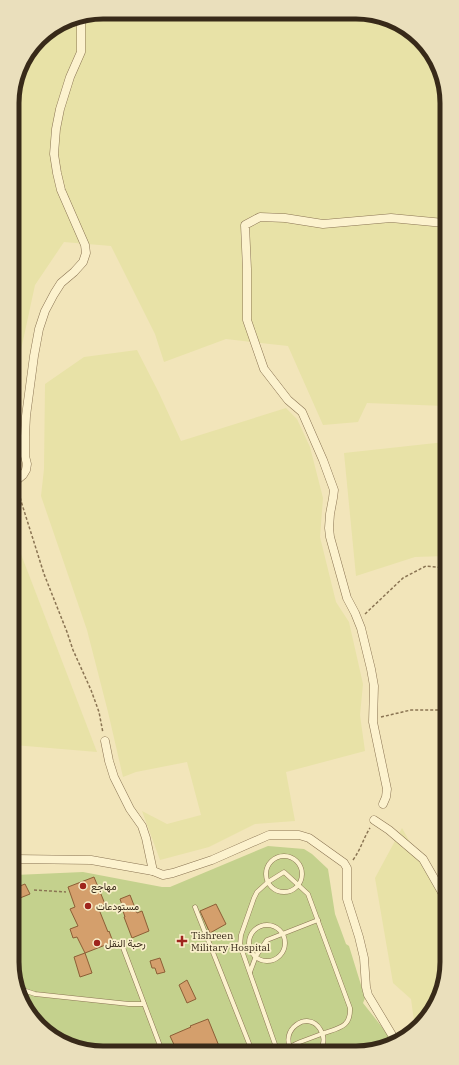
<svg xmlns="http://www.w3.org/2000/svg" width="459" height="1065" font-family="'IBM Plex Serif',Vazirmatn,serif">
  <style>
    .farmland { fill: #e8e2a7 }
    .green { fill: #c4d18d }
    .building { fill: #d49f6c; stroke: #8c5e36 }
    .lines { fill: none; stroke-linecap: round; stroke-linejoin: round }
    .lane-casing { stroke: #8a7453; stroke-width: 5 }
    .street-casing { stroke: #8a7453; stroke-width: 9 }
    .path { stroke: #8a7453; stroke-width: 1.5; stroke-dasharray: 3 2; stroke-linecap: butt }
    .lane { stroke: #fcf2ce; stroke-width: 4 }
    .street { stroke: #fcf2ce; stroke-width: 8 }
    .poi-dot { fill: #9f251d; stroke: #f9efca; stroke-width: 1.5 }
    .labels { text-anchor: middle; stroke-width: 3.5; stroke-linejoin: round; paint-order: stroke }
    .poi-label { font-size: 10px; fill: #382a19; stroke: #f9efca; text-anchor: start }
    .rim { fill: none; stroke: #382a19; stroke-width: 5 }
  </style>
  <rect width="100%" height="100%" fill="#f2e5ba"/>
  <!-- farmland -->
  <g class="farmland">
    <path d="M 103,12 L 374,14 L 420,39 L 444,80 L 445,406 L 367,403 L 358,422 L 323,425 L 288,346 L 226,339 L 164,362 L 155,334 L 111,246 L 64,242 L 35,285 L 13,387 L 12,97 L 21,63 L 43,35 L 69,19 Z"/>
    <path d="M 137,350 L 159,393 L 181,441 L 286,408 L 297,419 L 310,447 L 323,498 L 320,537 L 336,602 L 349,622 L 363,684 L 360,715 L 365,751 L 286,772 L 295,821 L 255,824 L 209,847 L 160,860 L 142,811 L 167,824 L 201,815 L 187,762 L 136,772 L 123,777 L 108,712 L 87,630 L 41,496 L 44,469 L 45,384 L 84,357 Z"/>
    <path d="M 445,442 L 445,556 L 415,557 L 356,576 L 344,453 Z"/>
    <path d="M 14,536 L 97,752 L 14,745 Z"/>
    <path d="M 402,828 L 447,909 L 447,968 L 425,1022 L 415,1028 L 411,999 L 393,983 L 375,878 Z"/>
  </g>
  <!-- green -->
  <path class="green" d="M 268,846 L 304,849 L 312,854 L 328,869 L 335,914 L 346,944 L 349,946 L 365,998 L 363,1003 L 393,1041 L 379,1050 L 86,1051 L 39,1026 L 15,985 L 15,875 L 83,872 L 162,887 L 170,887 Z"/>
  <!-- building -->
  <g class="building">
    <path d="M 94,877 L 105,904 L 98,907 L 108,932 L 109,931 L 113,942 L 85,953 L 77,937 L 73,938 L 70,929 L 78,926 L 70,909 L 75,907 L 68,887 Z"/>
    <path d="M 25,884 L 30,894 L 15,900 L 15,888 Z"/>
    <path d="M 130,895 L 137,913 L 142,911 L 149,931 L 132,938 L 124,917 L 125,917 L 122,908 L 123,908 L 120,899 Z"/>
    <path d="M 216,904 L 226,924 L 210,933 L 200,911 Z"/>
    <path d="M 85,953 L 92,973 L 80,977 L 74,957 Z"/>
    <path d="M 160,958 L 165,972 L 157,974 L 155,968 L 152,968 L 150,961 Z"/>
    <path d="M 187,980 L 196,999 L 187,1003 L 179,985 Z"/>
    <path d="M 208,1019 L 221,1051 L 177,1051 L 170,1036 L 191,1027 L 190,1026 Z"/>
  </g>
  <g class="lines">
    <!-- lane casing -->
    <g class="lane-casing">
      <g id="lane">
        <circle cx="284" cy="874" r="18"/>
        <path d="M 195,907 L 252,1051"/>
        <circle cx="267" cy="943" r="18"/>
        <path d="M 122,945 L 162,1051"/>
        <path d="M 250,972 L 256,956 L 267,940 L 318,920"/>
        <path d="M 17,988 L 35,994 L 129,1004 L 144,1004"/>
        <path d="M 277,1050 L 240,945 L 241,935 L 254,898 L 257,892 L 268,882 L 284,872 L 308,894 L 350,1008 C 351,1027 339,1028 324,1033 C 316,1036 308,1039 300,1042 C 295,1044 290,1046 287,1050"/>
        <path d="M 292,1050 C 278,1031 308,1009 320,1029 C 325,1037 324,1042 321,1050"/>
      </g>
    </g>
    <!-- street casing -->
    <g class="street-casing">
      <g id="street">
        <path d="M 13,470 L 17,480 L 23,475 L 26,470 L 27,464 L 25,456 L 25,436 L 26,416 L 34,356 L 39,329 L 45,311 L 54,294 L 61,283 L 74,272 L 83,262 L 86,253 L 85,245 L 61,190 L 57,173 L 54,154 L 56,129 L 60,109 L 70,77 L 81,52 L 81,16"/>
        <path d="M 105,741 L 109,761 L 114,777 L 130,809 L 142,826 L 146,838 L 153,871"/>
        <path d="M 383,804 L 386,797 L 387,789 L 373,722 L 374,686 L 371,669 L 361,628 L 355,613 L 347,598 L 330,537 L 329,528 L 330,514 L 333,498 L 334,490 L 323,460 L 302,412 L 288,400 L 264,369 L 247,320 L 247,269 L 245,225 L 260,217 L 285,218 L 323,224 L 391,218 L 444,223"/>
        <path d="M 374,820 L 389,830 L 423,859 L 447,901"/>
        <path d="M 15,859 L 91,860 L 153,871 L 163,875 L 173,873 L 212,860 L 269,835 L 299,835 L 309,838 L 344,863 L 347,868 L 347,899 L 359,937 L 364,958 L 366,987 L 368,995 L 395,1040"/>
      </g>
    </g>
    <!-- path -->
    <g class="path">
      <path d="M 18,488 L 21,501 L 44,574 L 67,632 L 73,650 L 91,690 L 99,712 L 103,733"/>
      <path d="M 365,614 L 403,578 L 426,566 L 446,568"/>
      <path d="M 381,717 L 411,710 L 438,710 L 446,719"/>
      <path d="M 353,860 C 361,849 363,839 370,828"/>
      <path d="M 34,890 L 66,892"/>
    </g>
    <!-- lane -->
    <use href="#lane" class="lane"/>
    <!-- street -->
    <use href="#street" class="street"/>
  </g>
  <!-- markers -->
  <g class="poi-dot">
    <circle cx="83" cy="886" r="4"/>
    <circle cx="88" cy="906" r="4"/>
    <path d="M180 935h4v4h4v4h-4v4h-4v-4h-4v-4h4z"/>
    <circle cx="97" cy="943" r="4"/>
  </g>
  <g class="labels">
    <!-- poi labels -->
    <g class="poi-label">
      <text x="91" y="890">مهاجع</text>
      <text x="96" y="910">مستودعات</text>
      <text x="191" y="939">Tishreen<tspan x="191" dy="12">Military Hospital</tspan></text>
      <text x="105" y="947">رحبة النقل</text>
    </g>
  </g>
  <!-- crop -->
  <path d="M0 0H459V1065H0ZM103 19H356A84 84 0 0 1 440 103V962A84 84 0 0 1 356 1046H103A84 84 0 0 1 19 962V103A84 84 0 0 1 103 19Z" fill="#eadfbc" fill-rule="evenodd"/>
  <path class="rim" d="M103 19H356A84 84 0 0 1 440 103V962A84 84 0 0 1 356 1046H103A84 84 0 0 1 19 962V103A84 84 0 0 1 103 19Z"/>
</svg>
